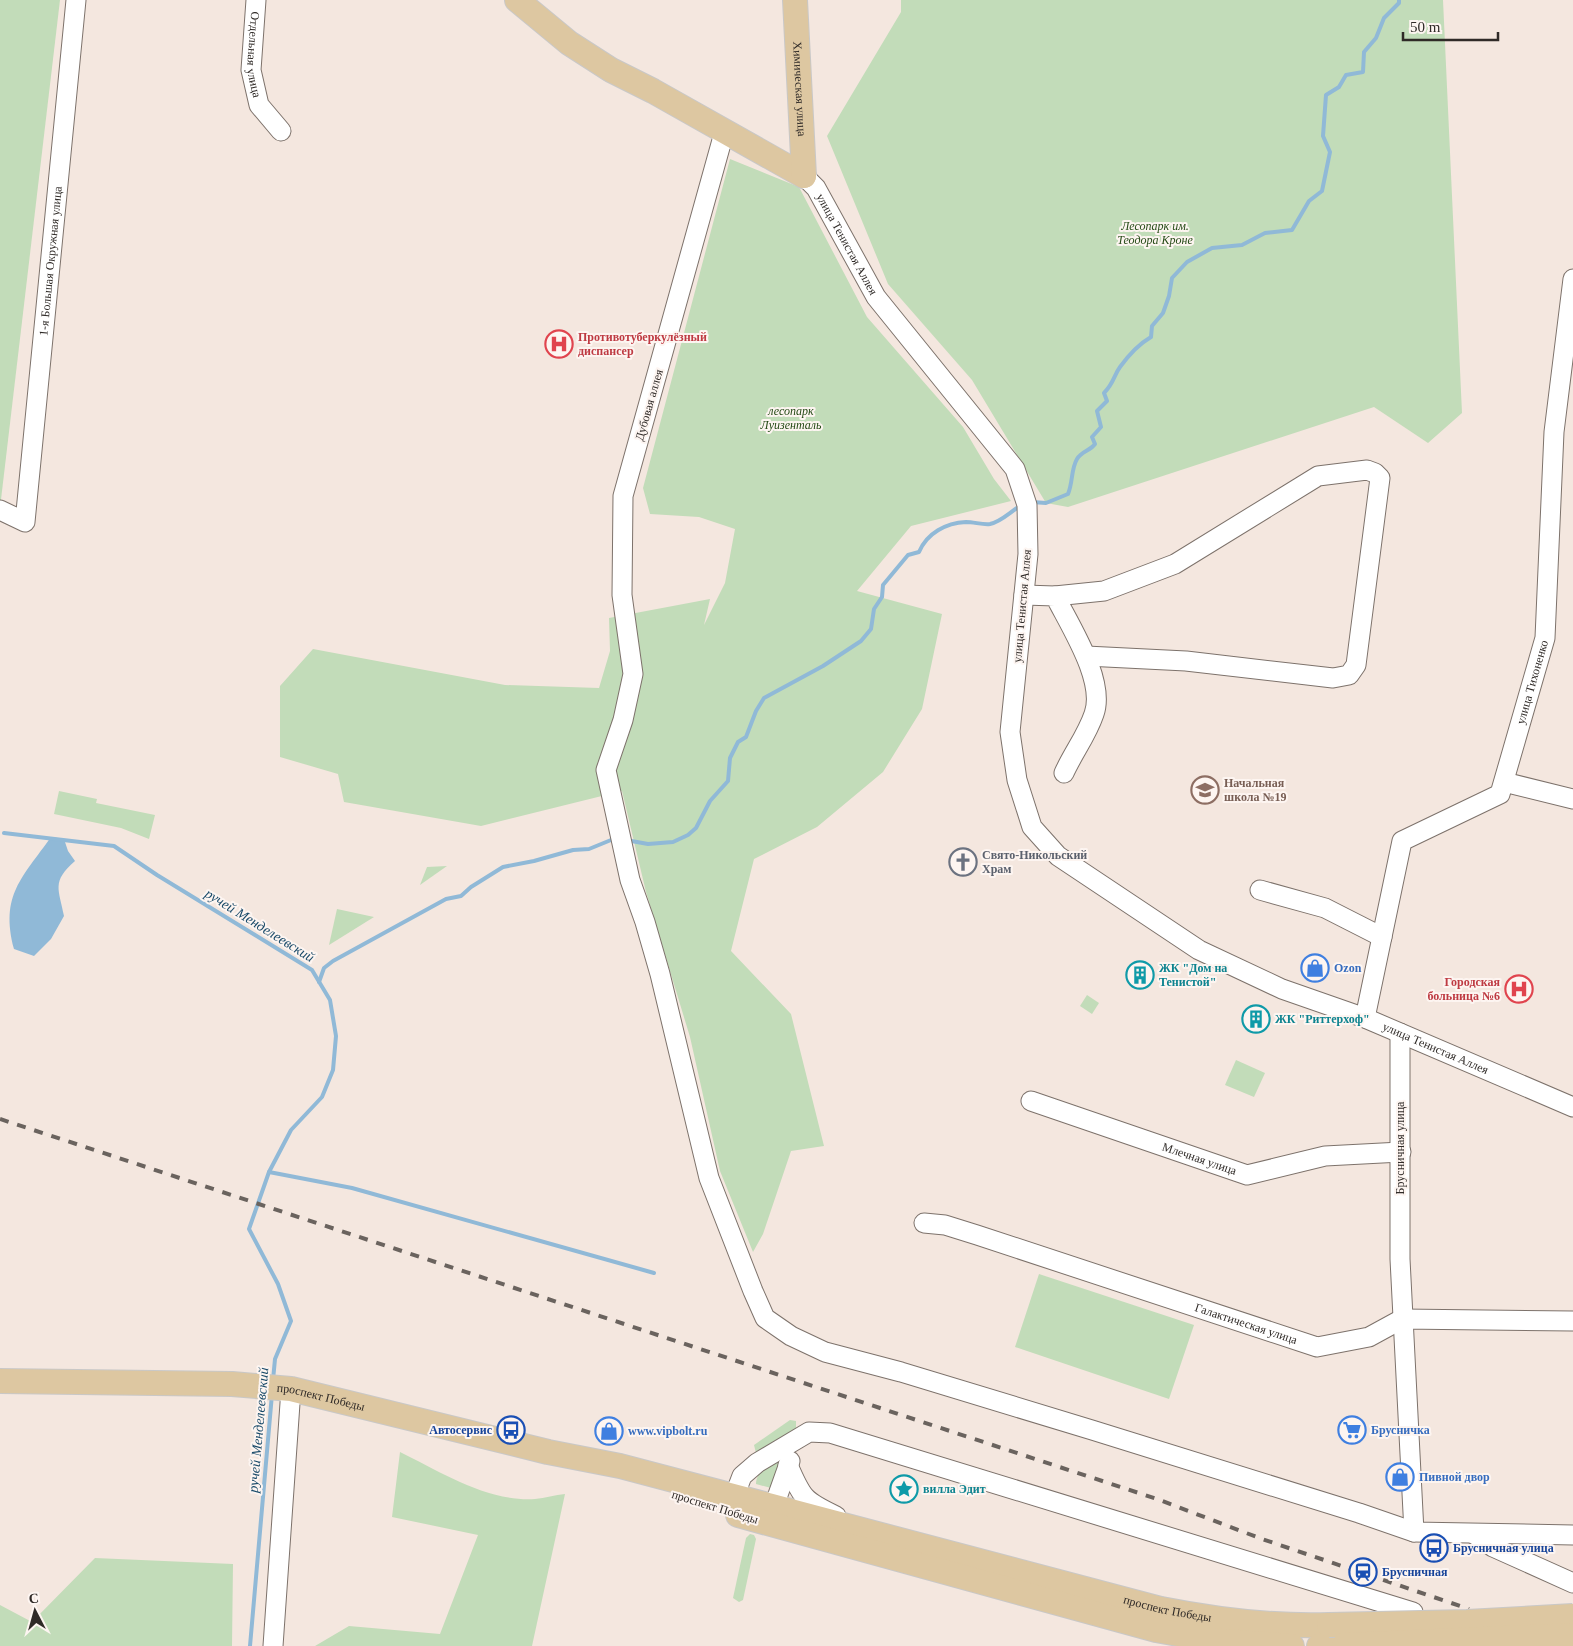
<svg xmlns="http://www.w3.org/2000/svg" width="1573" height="1646" font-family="Georgia,serif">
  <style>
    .green { fill: #c2dcb9 }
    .water { fill: #90b9d7 }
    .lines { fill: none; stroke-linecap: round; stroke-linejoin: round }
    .stream { stroke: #90b9d7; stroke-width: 4 }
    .minor-casing { stroke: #7d726b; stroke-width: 21 }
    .major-casing { stroke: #c9c8c7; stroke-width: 26 }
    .minor { stroke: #fff; stroke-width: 19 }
    .major { stroke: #ddc7a1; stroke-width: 24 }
    .rail { stroke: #6a635e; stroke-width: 4; stroke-dasharray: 9 9; stroke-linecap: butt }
    .major-bridge-casing { stroke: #c9c8c7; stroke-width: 26; stroke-linecap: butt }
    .major-bridge { stroke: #ddc7a1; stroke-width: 24 }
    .labels { text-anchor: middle; stroke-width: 4; stroke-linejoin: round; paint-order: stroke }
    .street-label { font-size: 12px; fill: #2f2a27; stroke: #fdf5f1 }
    .park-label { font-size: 12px; font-style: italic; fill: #254a16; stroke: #fdf5f1 }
    .health-label { font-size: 12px; font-weight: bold; fill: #be3a42; stroke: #fdf5f1; text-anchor: start }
    .education-label { font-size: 12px; font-weight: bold; fill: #785e54; stroke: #fdf5f1; text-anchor: start }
    .worship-label { font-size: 12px; font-weight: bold; fill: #5b616d; stroke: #fdf5f1; text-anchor: start }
    .culture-label { font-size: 12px; font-weight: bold; fill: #0d838f; stroke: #fdf5f1; text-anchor: start }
    .shop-label { font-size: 12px; font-weight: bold; fill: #366cbe; stroke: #fdf5f1; text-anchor: start }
    .transit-label { font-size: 12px; font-weight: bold; fill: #164399; stroke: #fdf5f1; text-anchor: start }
    .water-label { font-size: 14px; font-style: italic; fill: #194a69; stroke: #fdf5f1 }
  </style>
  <rect width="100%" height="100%" fill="#f4e7df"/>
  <!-- green -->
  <g class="green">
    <path d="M 0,0 L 60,0 L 0,508 Z"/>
    <path d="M 901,0 L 1443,0 L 1462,413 L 1428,443 L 1374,407 L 1068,507 L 1046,503 L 972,380 L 888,284 L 827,136 L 901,12 Z"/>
    <path d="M 730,159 L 799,187 L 867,317 L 963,427 L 994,479 L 1011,501 L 911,526 L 857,591 L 942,614 L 922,709 L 883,772 L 817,827 L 754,859 L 731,951 L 791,1014 L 824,1146 L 791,1151 L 763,1234 L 753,1252 L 720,1171 L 690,1037 L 646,892 L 622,791 L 481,826 L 344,802 L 338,774 L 280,757 L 280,686 L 313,649 L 505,685 L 599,688 L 610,651 L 609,618 L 710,599 L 704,625 L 725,583 L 735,529 L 699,517 L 650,514 L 643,488 Z"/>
    <path d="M 59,791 L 97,799 L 96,803 L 155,815 L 149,839 L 121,828 L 54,814 Z"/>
    <path d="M 447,866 L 420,885 L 427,867 Z"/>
    <path d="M 337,909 L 374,917 L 329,945 Z"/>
    <path d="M 1087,995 L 1099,1003 L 1092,1014 L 1080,1006 Z"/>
    <path d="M 1236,1060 L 1265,1073 L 1254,1097 L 1225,1085 Z"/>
    <path d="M 1039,1274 L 1194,1325 L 1169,1399 L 1015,1347 Z"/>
    <path d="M 790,1420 L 796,1421 L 796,1430 L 756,1453 L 754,1445 Z"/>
    <path d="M 400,1452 C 441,1472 487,1502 535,1499 C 545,1498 555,1495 565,1494 L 532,1646 L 315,1646 L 349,1626 L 440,1634 L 478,1535 L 392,1517 Z"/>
    <path d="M 784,1453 L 771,1488 L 756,1484 C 756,1470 774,1461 784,1453 Z"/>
    <path d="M 750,1534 L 754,1535 L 756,1539 L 743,1600 L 739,1602 L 733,1598 L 746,1538 Z"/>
    <path d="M 95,1558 L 233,1564 L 232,1646 L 0,1646 L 0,1605 L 32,1622 Z"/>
  </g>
  <!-- water -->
  <path class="water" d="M 51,837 L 64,839 L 68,851 L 75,861 C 51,882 59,889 64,916 L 51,939 L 34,956 L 14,949 C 0,895 22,878 51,837 Z"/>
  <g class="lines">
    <!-- stream -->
    <g class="stream">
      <path d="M 1032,502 L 1046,503 L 1068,494 C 1073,482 1071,469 1077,459 C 1082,451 1090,451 1095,444 L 1092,437 L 1101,427 L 1097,411 L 1107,401 L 1104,393 C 1114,383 1114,375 1120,367 C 1128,356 1139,344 1151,337 L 1152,326 L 1163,313 L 1169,296 L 1172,278 L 1187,262 L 1212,248 L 1242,245 L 1265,233 L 1292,230 L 1309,201 L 1322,191 L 1330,152 L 1323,136 L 1326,95 L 1339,87 L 1346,75 L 1363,72 L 1364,52 L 1376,38 L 1384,18 L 1399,3 L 1399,0"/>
      <path d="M 4,833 L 114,846 L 157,875 L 312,970 L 330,1000 L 336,1036 L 333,1070 L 322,1097 L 291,1130 L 269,1172 L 249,1229 L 278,1284 L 291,1321 L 275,1359 L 273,1380"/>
      <path d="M 626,840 L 648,844 L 673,842 L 688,835 L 696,828 L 710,801 L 728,781 L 730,758 L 738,742 L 746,737 L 756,711 L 764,698 L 823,666 L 861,641 L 871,629 L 874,609 L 882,597 L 883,585 L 908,555 L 919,552 C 927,533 946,523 966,522 C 974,522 983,525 990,524 C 1000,522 1008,514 1017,508"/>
      <path d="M 319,982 L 324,968 L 333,961 L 446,899 L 461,896 L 471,887 L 503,867 L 534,861 L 573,850 L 589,849 L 611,840 L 617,840"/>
      <path d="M 269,1172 L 352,1188 L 654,1273"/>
      <path d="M 250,1646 L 272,1394"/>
    </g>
    <!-- minor casing -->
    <g class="minor-casing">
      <g id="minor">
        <path id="s1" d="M 256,0 L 251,70 L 259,105 L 281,131"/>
        <path d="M 724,133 L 623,496 L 622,595 L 633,674 L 623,720 L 606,770 L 630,880 L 645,922 L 660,974 L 709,1178 L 753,1291 L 765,1318 L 791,1336 L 825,1352 L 901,1372 L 1092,1430 L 1359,1513 L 1414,1532 L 1573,1535"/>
        <path id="s2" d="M 804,176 L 816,188 L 876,297 L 1015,469 L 1027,505 L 1028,554 L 1010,732 L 1017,780 L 1032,827 L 1058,856 L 1199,950 L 1282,989 L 1365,1018 L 1573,1107"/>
        <path id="s3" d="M 0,510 L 25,522 L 76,0"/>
        <path d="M 1024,595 L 1055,596 C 1070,626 1106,681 1094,714 C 1087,735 1073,753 1064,773"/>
        <path d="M 1055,596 L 1104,591 L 1175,564 L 1318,476 L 1367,470 L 1375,473 L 1380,478 L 1356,665 L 1349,675 L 1333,678 L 1186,661 L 1086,656"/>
        <path d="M 1504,782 L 1573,799"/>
        <path d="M 1260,890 L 1325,908 L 1382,937"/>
        <path id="s4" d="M 1365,1018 L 1402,841 L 1500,794 L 1545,638 L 1554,432 L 1573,279"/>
        <path d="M 1400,1033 L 1400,1259 L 1414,1532"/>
        <path id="s5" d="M 1031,1101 L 1247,1175 L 1325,1156 L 1401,1152"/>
        <path id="s6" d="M 924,1223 L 945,1225 L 977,1235 L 1317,1347 L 1369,1337 L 1402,1319 L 1573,1321"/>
        <path d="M 788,1465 C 802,1498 804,1501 836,1516"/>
        <path d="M 734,1497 L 742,1476 L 757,1463 L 809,1432 L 830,1433 L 1413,1612"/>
        <path d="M 769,1520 L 790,1461"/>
        <path d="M 1474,1534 L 1493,1547 L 1573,1583"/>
        <path d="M 273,1646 L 291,1389"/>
      </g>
    </g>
    <!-- major casing -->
    <g class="major-casing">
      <g id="major">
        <path d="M 517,0 L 569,43 L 611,70 L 653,91 L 804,176"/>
        <path id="s7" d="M 795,0 L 804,176"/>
        <path id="s8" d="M 0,1381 L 232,1384 L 291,1389 L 548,1452 L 620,1466 L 1161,1609 C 1217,1620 1272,1627 1329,1625"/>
        <path d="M 738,1515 L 1156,1630 L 1212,1640 L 1292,1646"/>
        <path d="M 1319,1646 L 1344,1645"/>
      </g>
    </g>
    <!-- minor -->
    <use href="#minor" class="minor"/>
    <!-- major -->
    <use href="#major" class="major"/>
    <!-- rail -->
    <path class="rail" d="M 0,1119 L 1157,1499 L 1262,1539 L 1469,1609"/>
    <!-- major-bridge casing -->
    <g class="major-bridge-casing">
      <g id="major-bridge">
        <path d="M 1329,1625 L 1467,1622 L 1573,1616"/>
        <path d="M 1344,1645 L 1573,1635"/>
      </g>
    </g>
    <!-- major-bridge -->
    <use href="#major-bridge" class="major-bridge"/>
  </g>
  <!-- icons -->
  <defs>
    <g id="hospital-ring" transform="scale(1.4375)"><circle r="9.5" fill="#fdf5f1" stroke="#e0444e" stroke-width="1.5"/><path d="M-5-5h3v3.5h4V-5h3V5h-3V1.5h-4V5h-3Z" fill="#e0444e"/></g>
    <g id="school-ring" transform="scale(1.4375)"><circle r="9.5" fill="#fdf5f1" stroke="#8d6e63" stroke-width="1.5"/><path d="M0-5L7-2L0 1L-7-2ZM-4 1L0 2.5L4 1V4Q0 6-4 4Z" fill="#8d6e63"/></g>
    <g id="church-ring" transform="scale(1.4375)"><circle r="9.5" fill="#fdf5f1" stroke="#6b7280" stroke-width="1.5"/><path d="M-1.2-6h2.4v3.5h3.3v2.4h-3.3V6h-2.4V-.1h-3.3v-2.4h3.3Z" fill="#6b7280"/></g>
    <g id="shop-ring" transform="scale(1.4375)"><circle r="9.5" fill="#fdf5f1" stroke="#3f7fe0" stroke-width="1.5"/><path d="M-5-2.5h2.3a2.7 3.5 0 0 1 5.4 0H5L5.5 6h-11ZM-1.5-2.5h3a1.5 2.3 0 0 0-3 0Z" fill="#3f7fe0"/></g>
    <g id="building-ring" transform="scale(1.4375)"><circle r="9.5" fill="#fdf5f1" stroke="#0f9aa8" stroke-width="1.5"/><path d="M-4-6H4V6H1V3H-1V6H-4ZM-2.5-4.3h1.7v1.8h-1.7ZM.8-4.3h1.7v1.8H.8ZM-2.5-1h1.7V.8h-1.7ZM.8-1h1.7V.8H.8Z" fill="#0f9aa8"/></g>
    <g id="bus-ring" transform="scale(1.4375)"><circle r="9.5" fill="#fdf5f1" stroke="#1a4fb4" stroke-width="1.5"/><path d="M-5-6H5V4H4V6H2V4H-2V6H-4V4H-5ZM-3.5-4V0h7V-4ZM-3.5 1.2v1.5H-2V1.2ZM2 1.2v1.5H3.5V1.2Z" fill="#1a4fb4"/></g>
    <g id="supermarket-ring" transform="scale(1.4375)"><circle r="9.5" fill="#fdf5f1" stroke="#3f7fe0" stroke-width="1.5"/><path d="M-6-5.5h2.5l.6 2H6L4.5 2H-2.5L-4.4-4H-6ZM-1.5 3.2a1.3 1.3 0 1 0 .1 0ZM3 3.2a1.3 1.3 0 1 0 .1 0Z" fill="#3f7fe0"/></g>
    <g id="sight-ring" transform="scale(1.4375)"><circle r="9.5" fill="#fdf5f1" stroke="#0f9aa8" stroke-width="1.5"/><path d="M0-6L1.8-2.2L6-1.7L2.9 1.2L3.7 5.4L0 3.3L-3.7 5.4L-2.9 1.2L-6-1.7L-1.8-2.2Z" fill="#0f9aa8"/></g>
    <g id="station-ring" transform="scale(1.4375)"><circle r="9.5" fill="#fdf5f1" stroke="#1a4fb4" stroke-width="1.5"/><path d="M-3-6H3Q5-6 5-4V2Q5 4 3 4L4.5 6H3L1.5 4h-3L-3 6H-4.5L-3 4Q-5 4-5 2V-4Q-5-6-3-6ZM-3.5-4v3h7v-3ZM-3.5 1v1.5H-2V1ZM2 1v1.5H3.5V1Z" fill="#1a4fb4"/></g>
  </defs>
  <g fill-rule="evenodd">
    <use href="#hospital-ring" x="559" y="344"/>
    <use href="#school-ring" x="1205" y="790"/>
    <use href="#church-ring" x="963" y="862"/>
    <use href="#shop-ring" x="1315" y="968"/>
    <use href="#building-ring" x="1140" y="975"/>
    <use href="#hospital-ring" x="1519" y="989"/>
    <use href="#building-ring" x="1256" y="1019"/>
    <use href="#bus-ring" x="511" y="1430"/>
    <use href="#supermarket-ring" x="1352" y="1430"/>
    <use href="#shop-ring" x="609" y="1431"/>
    <use href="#shop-ring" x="1400" y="1477"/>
    <use href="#sight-ring" x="904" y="1489"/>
    <use href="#bus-ring" x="1434" y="1548"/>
    <use href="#station-ring" x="1363" y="1572"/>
  </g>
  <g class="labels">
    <!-- street labels -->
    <g class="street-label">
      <text dy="4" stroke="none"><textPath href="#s1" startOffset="55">Отдельная улица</textPath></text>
      <text dy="4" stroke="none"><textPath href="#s7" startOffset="89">Химическая улица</textPath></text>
      <text dy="4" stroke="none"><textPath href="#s2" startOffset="81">улица Тенистая Аллея</textPath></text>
      <text dy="4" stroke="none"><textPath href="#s3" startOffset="290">1-я Большая Окружная улица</textPath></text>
      <text transform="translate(649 405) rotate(-74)" y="4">Дубовая аллея</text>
      <text transform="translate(1022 606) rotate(-85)" y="4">улица Тенистая Аллея</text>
      <text dy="4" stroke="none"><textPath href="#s4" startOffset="406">улица Тихоненко</textPath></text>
      <text dy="4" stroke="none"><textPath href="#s2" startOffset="1191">улица Тенистая Аллея</textPath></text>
      <text transform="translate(1400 1148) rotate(-90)" y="4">Брусничная улица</text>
      <text dy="4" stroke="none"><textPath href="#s5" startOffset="178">Млечная улица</textPath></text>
      <text dy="4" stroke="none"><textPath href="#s6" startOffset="338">Галактическая улица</textPath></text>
      <text dy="4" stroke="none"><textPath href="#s8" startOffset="322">проспект Победы</textPath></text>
      <text transform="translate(715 1507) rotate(17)" y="4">проспект Победы</text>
      <text dy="4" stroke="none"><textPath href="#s8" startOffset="1195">проспект Победы</textPath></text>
    </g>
    <!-- park labels -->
    <g class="park-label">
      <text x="1155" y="230">Лесопарк им.<tspan x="1155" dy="14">Теодора Кроне</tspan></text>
      <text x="791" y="415">лесопарк<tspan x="791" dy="14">Луизенталь</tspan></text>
    </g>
    <!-- health labels -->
    <g class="health-label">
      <text x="578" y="341">Противотуберкулёзный<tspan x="578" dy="14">диспансер</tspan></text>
      <text x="1500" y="986" text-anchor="end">Городская<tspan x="1500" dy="14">больница №6</tspan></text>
    </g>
    <!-- education labels -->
    <g class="education-label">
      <text x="1224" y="787">Начальная<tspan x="1224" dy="14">школа №19</tspan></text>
    </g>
    <!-- worship labels -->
    <g class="worship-label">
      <text x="982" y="859">Свято-Никольский<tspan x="982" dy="14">Храм</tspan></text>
    </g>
    <!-- culture labels -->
    <g class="culture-label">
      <text x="1159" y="972">ЖК "Дом на<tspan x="1159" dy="14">Тенистой"</tspan></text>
      <text x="1275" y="1023">ЖК "Риттерхоф"</text>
      <text x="923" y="1493">вилла Эдит</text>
    </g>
    <!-- shop labels -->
    <g class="shop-label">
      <text x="1334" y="972">Ozon</text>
      <text x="1371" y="1434">Брусничка</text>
      <text x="628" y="1435">www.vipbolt.ru</text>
      <text x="1419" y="1481">Пивной двор</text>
    </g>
    <!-- transit labels -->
    <g class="transit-label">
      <text x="492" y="1434" text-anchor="end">Автосервис</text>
      <text x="1453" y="1552">Брусничная улица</text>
      <text x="1382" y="1576">Брусничная</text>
    </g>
    <!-- water labels -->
    <g class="water-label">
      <text transform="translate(260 925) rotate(32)" y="5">ручей Менделеевский</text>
      <text transform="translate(258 1430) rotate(-85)" y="5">ручей Менделеевский</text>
    </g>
  </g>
  <!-- north arrow -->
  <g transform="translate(35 1611) rotate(354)" stroke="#fdf5f1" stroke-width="4" paint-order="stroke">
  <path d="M0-4L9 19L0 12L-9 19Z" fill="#2f2a27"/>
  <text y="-8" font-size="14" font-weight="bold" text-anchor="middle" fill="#2f2a27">С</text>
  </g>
  <!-- scale -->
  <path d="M1403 32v8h95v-8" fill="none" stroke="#2f2a27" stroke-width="2.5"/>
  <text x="1410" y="32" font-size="15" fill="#2f2a27" stroke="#fdf5f1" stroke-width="4" paint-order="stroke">50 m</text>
</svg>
